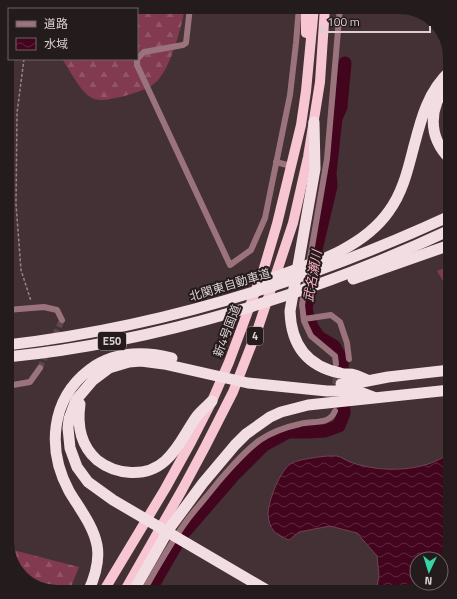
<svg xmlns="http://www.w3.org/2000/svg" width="457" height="599" font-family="'Titillium Web','Noto Sans JP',sans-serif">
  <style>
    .forest { fill: url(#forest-firs) }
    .water { fill: url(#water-waves); stroke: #714154 }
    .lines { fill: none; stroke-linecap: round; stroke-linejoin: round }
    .river { stroke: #43041d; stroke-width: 13 }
    .minor-tunnel { stroke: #5b494d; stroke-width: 6; stroke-dasharray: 6 3; stroke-linecap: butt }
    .path { stroke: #958689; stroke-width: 1.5; stroke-dasharray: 3 2; stroke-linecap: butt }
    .minor { stroke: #9b737c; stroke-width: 6 }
    .trunk { stroke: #f8c5d2; stroke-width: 10 }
    .motorway { stroke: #f2dee2; stroke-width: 11 }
    .labels { text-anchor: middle; stroke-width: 4; stroke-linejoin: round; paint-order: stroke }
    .shield { fill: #241b1d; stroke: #a69a9c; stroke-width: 1 }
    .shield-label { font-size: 11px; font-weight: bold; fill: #ddd0d3 }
    .street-label { font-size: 12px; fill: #ddd0d3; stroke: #241b1d }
    .water-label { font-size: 13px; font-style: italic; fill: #fcb2c4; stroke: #241b1d }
  </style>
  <defs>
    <pattern id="forest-firs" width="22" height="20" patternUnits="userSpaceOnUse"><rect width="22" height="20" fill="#813a4f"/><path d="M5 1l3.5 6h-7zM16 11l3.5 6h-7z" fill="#925567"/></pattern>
    <pattern id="water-waves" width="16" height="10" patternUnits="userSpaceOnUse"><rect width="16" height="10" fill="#43041d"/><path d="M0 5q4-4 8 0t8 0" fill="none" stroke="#5e283d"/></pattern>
  </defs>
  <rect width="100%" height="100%" fill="#443135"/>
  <!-- forest -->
  <g class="forest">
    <path d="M 57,7 L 185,7 C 182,26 170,71 155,83 C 147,90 132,94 121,97 C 113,98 103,102 94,99 C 81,94 70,70 62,59 L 137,59 L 137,9 L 52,9 Z"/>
    <path d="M 450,266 L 450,305 L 446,286 L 437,271 Z"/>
    <path d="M 9,549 L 79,567 L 69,592 L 54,592 L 32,585 L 15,570 Z"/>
  </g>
  <!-- water -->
  <path class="water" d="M 450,453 L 450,542 L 443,567 L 441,569 L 441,559 L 417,559 L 417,583 L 428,584 L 400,592 L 376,592 L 379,576 L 377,556 L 357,533 L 330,526 L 299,532 L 289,540 C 275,535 269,529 268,514 C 268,502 280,469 292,463 C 299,459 329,455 337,456 C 342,457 348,462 353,463 C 383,473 424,472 450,453 Z"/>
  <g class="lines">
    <!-- river -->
    <path class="river" d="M 149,592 L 182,535 L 234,475 L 264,445 L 288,432 L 308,432 L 325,431 L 339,426 L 344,413 L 342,360 L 334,346 L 319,337 L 312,327 L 306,310 L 315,254 L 331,186 L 330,173 L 336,118 L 341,107 L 345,63"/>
    <!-- minor-tunnel -->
    <g class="minor-tunnel">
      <path d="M 40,368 L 62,320"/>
      <path d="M 335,393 L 336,371"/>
    </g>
    <!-- path -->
    <path class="path" d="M 24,59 L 17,113 L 16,204 L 21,270 L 31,301"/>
    <!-- minor -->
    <g class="minor">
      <path d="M 190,7 L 186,43 L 183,45 L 144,52 L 137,59 L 137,65 L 230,265 L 251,250 L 265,218 L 290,95 L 296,43 L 299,7"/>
      <path d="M 276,162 L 291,166"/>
      <path d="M 7,310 L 44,307 L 57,310 L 62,320"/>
      <path d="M 304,319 L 331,315 L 340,322 L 347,343 L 349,359"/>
      <path d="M 336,364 L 335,356 L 311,336 L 304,321 L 302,305 L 327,159 L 340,7"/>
      <path d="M 7,386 L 30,382 L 40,368"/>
      <path d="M 143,592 C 157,568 171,542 188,519 C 198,506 209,494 219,481 C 232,466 245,451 260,440 C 272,432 286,427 300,424 C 312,420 329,426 335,411"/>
    </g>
    <!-- trunk -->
    <g class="trunk">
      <path d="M 306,33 L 306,7"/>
      <path d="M 103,592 L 165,489 L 191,442 L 212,401 L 229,362 L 264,268 L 277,224 L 301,125 L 306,91 L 314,7"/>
      <path d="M 124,592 L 182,490 L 205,447 L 233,392 L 258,328 L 293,223 L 308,157 L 320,82 L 325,7"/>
    </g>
    <!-- motorway -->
    <g class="motorway">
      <path d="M 448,83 C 429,107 427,136 450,159"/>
      <path d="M 314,122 L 315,169 L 290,311 C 291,344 306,366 340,373 C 345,375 350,373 355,375 C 359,376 363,378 367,380"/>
      <path d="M 353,279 L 450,245"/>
      <path d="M 264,281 C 307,265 361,251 389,211 C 403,192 408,169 414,146 C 421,119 428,91 450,71"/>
      <path d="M 7,345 C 162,327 309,281 450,216"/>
      <path d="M 7,357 C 158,342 313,294 450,230"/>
      <path d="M 341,384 L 352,384 L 388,377 L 450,370"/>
      <path d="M 80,404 C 77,425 80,445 97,460 C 116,475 146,478 165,461 C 179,449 186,431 197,416 C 201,411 207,406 212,401"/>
      <path d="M 88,592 C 95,577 100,561 97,545 C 93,525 79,508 69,491 C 47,450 50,400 89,370 C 114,351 143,351 172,358"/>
      <path d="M 133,592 L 169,529 L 203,483 L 235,445 L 246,434 L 270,417 L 281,412 L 308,405 L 450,390"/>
      <path d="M 270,592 L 113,500 L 88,482 L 77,467 L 70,448 L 68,428 L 69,419 L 76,400 L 93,380 L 109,368 L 129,362 L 141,361 L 164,364 L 248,383 L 327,391 L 357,391 L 373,397"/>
    </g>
  </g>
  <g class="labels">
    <!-- shield labels -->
    <g class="shield">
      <rect x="247" y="327" width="16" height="18" rx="3"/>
      <rect x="98" y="332" width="28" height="18" rx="3"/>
    </g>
    <g class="shield-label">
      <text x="255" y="340">4</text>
      <text x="112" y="345">E50</text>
    </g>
    <!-- street labels -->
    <g class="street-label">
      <text transform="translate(230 285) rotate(-17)" y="4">北関東自動車道</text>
      <text transform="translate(227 331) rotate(-69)" y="4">新4号国道</text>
    </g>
    <!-- water labels -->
    <g class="water-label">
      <text transform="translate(312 276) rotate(-80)" y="5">武名瀬川</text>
    </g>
  </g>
  <!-- crop -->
  <path d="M0 0H457V599H0ZM57 14H400A43 43 0 0 1 443 57V542A43 43 0 0 1 400 585H57A43 43 0 0 1 14 542V57A43 43 0 0 1 57 14Z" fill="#241b1d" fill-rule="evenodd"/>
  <!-- legend -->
  <rect x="8" y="8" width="130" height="52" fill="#241b1d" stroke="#6e6366"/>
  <rect x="16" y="21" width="20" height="6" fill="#9b737c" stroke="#6e6366"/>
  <text x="44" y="28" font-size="12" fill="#ddd0d3">道路</text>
  <rect x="16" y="38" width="20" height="12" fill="url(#water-waves)" stroke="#6e6366"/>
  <text x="44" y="48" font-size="12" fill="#ddd0d3">水域</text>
  <!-- north arrow -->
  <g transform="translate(429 571) rotate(184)"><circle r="19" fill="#241b1d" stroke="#6e6366"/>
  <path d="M0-3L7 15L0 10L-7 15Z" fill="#37d4a6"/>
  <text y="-6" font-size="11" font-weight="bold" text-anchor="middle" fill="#ddd0d3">N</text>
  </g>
  <!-- scale -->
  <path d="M321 26v6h109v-6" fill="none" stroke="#ddd0d3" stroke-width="2"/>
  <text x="327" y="26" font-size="12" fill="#ddd0d3" stroke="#241b1d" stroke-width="3" paint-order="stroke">100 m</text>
</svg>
